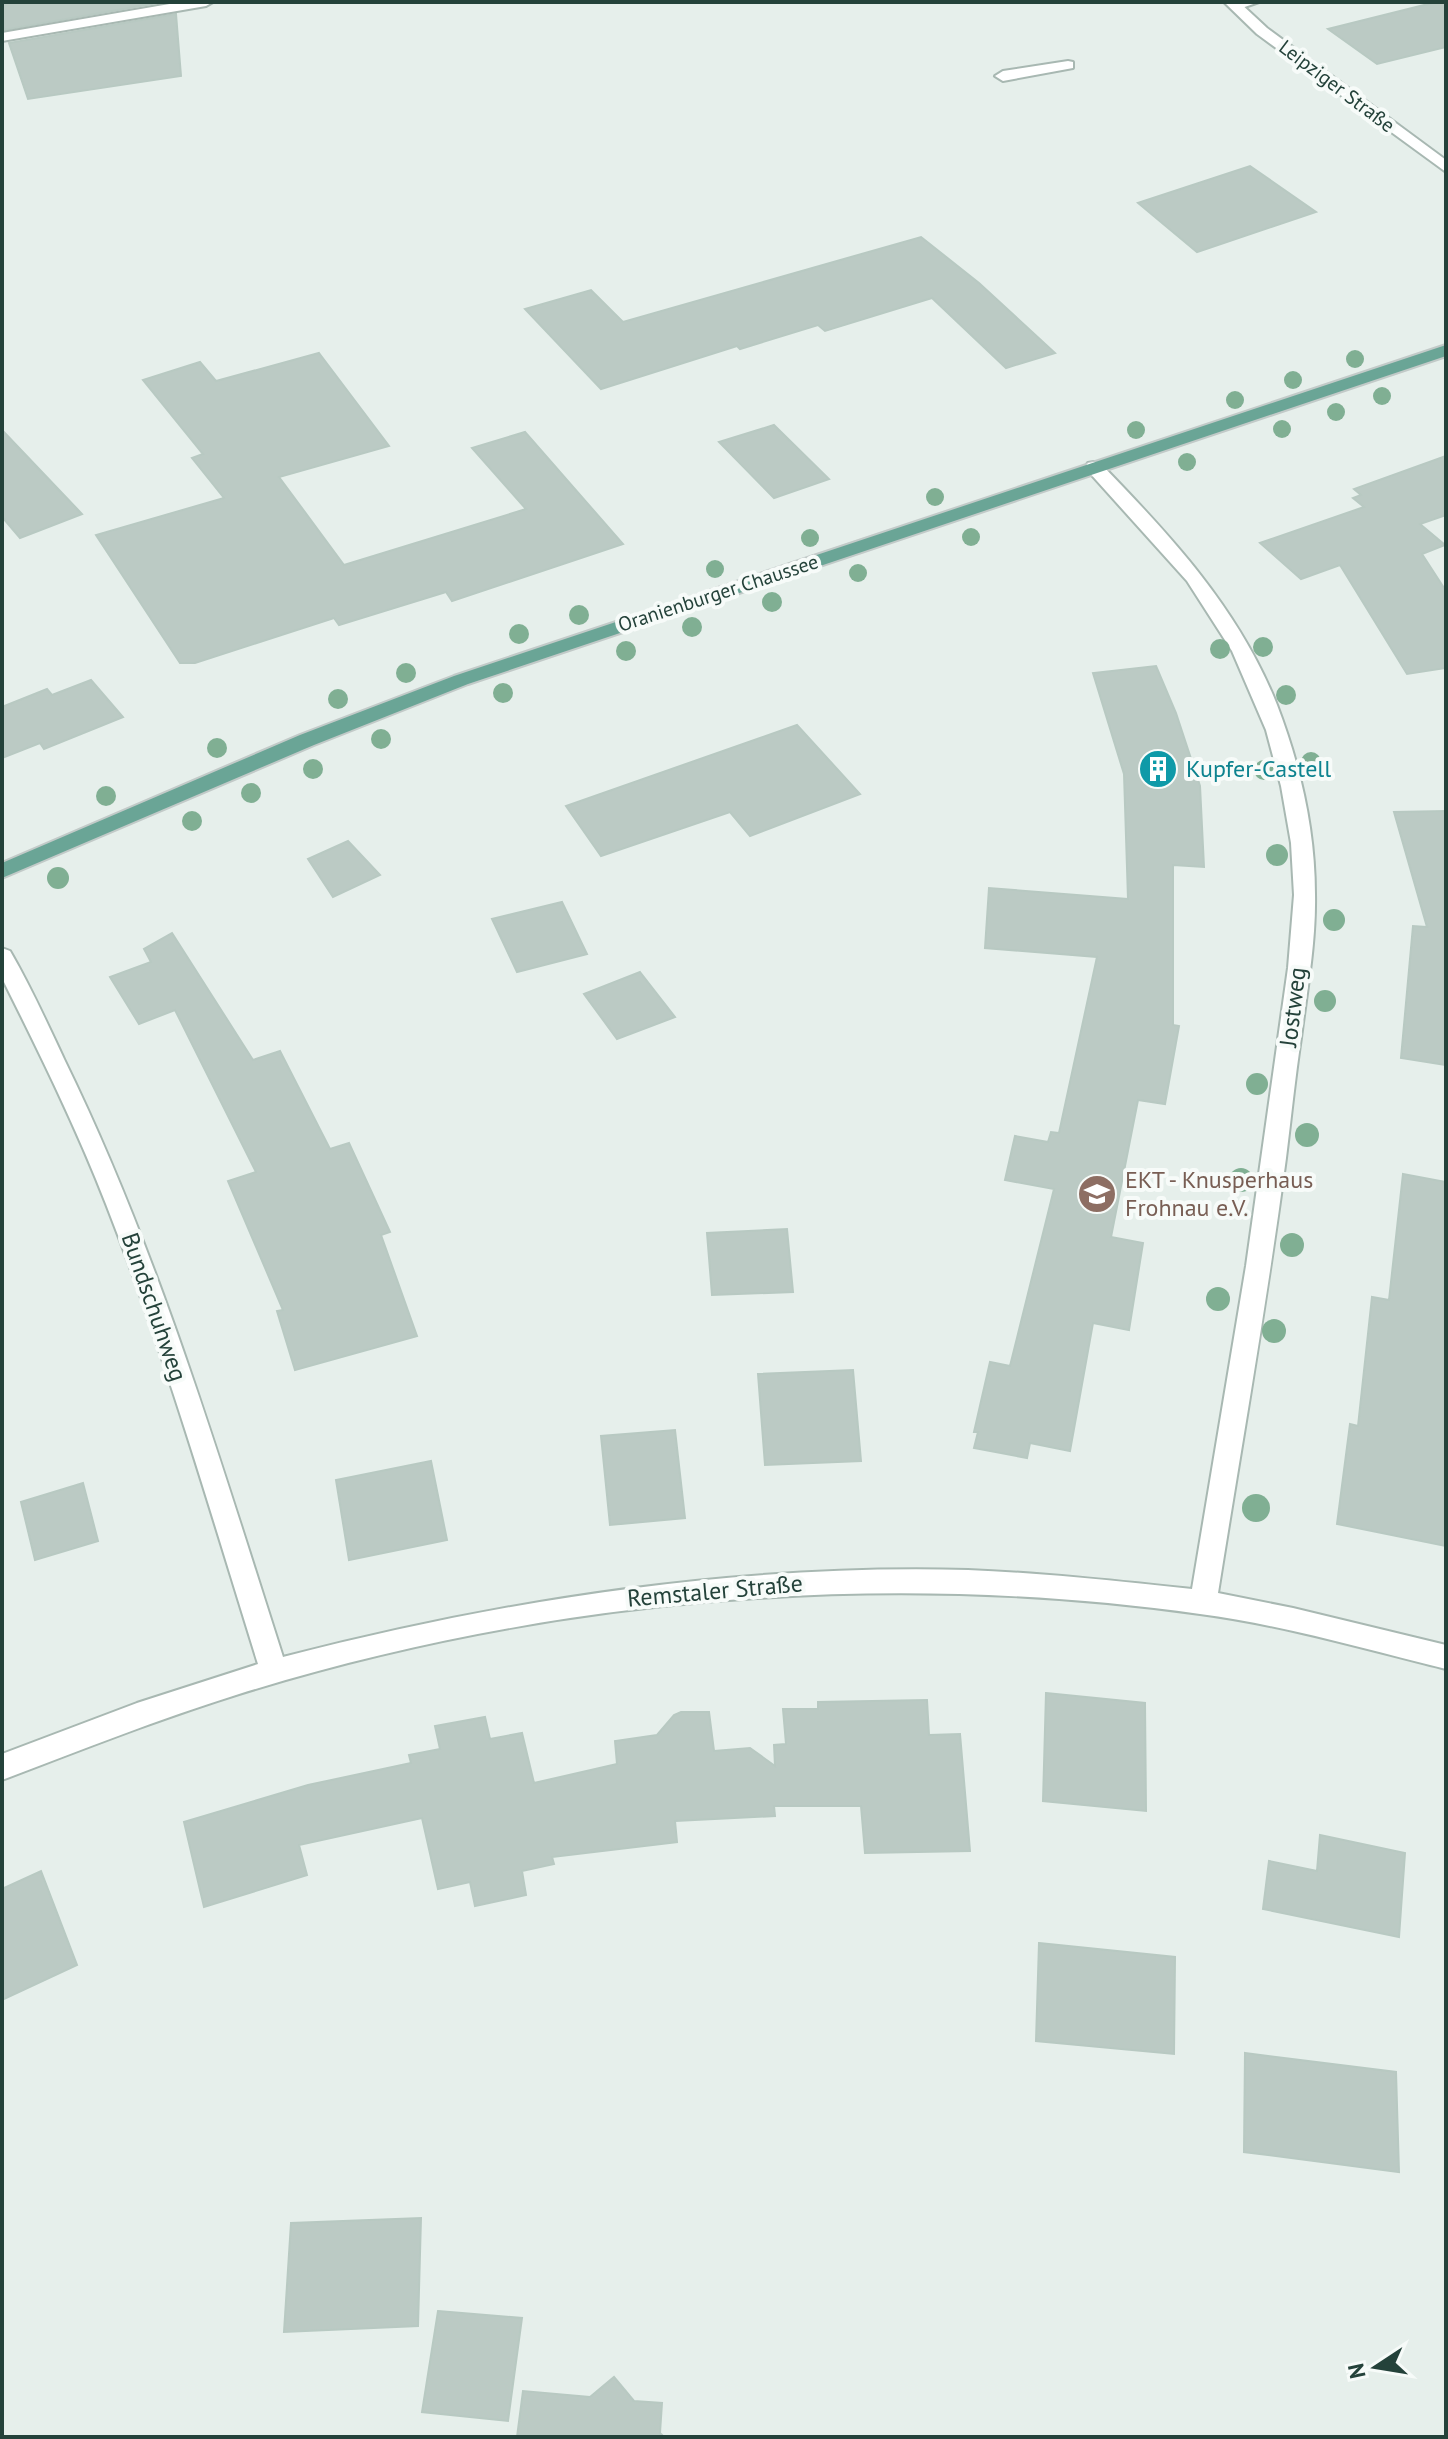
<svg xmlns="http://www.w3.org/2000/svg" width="1448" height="2439" font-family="'PT Sans',sans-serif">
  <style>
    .building { fill: #bbcac4; stroke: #b8c9c2; stroke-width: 2 }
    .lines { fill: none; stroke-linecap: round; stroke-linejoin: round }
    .service-casing { stroke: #a8b8b2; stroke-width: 4 }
    .minor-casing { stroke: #a8b8b2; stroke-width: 4 }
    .primary-casing { stroke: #c2cac8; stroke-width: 4 }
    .service { fill: #fff; fill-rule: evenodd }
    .minor { fill: #fff; fill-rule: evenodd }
    .primary { fill: #6aa596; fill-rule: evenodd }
    .tree { fill: #80af93 }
    .labels { text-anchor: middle; stroke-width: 8; stroke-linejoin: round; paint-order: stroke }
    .far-street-label { font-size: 20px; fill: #24423a; stroke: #f7fbf9 }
    .culture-label { font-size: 24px; fill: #0d838f; stroke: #f7fbf9; text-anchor: start }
    .street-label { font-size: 24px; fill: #24423a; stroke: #f7fbf9 }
    .education-label { font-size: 24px; fill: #785e54; stroke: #f7fbf9; text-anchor: start }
  </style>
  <rect width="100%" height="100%" fill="#e6efeb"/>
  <!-- building -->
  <g class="building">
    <path d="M 2,2 L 163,2 L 4,30 Z"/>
    <path d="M 1436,2 L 1446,2 L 1446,47 L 1377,64 L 1328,29 Z"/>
    <path d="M 176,14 L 181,76 L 28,99 L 9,43 Z"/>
    <path d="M 1250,166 L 1316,212 L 1197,252 L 1138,203 Z"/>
    <path d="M 921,237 L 979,283 L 1055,353 L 1006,368 L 932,298 L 825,331 L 818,325 L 740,349 L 737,346 L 601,389 L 525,309 L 591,290 L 623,322 Z"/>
    <path d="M 319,353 L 389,446 L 279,477 L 344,565 L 526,509 L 472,448 L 525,432 L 623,544 L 452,601 L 446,592 L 339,625 L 334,618 L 195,663 L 180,663 L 96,535 L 224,498 L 192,458 L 203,454 L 143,380 L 200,362 L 216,381 Z"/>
    <path d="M 774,425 L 829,479 L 774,498 L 719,442 Z"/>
    <path d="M 2,430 L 82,514 L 20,538 L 2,517 Z"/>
    <path d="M 1446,456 L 1446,515 L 1420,524 L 1445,545 L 1422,554 L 1446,591 L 1446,668 L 1407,674 L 1340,565 L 1301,579 L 1260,543 L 1364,507 L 1353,498 L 1361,495 L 1354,489 Z"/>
    <path d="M 1156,666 L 1176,713 L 1200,786 L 1204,867 L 1173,865 L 1173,1025 L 1179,1026 L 1165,1104 L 1138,1100 L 1111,1237 L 1143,1243 L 1129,1330 L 1093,1323 L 1070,1451 L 1030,1443 L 1027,1458 L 974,1448 L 978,1432 L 974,1432 L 990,1362 L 1010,1366 L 1054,1189 L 1005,1180 L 1015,1136 L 1048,1142 L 1051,1132 L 1059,1133 L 1097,957 L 985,948 L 989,888 L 1128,899 L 1124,774 L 1093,673 Z"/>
    <path d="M 91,680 L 123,717 L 44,749 L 40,743 L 2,758 L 2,707 L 47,689 L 52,695 Z"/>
    <path d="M 797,725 L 860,794 L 750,836 L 730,812 L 601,856 L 566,806 Z"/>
    <path d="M 1446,811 L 1446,1065 L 1401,1058 L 1413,926 L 1427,927 L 1394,812 Z"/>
    <path d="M 348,841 L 380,875 L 333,897 L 308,859 Z"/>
    <path d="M 562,902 L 587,954 L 517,972 L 492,919 Z"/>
    <path d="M 172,933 L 253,1060 L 280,1051 L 330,1149 L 349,1143 L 390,1232 L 381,1235 L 417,1336 L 295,1370 L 277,1311 L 283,1310 L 228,1181 L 256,1172 L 175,1010 L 139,1024 L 110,977 L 151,962 L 144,949 Z"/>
    <path d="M 640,972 L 675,1017 L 617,1039 L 584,994 Z"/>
    <path d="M 1403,1174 L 1446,1182 L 1446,1546 L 1337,1524 L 1350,1424 L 1358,1426 L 1372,1297 L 1389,1300 Z"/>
    <path d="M 787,1229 L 793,1292 L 712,1295 L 707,1233 Z"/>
    <path d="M 853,1370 L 861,1461 L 765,1465 L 758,1374 Z"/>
    <path d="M 675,1430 L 685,1518 L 610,1525 L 601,1436 Z"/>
    <path d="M 431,1461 L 447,1540 L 349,1560 L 336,1480 Z"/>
    <path d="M 83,1483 L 98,1541 L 35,1560 L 21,1502 Z"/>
    <path d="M 1046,1693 L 1145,1703 L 1146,1811 L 1043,1801 Z"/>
    <path d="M 927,1700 L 929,1735 L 960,1734 L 970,1851 L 865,1853 L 861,1806 L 774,1806 L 775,1816 L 675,1821 L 677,1842 L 552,1857 L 554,1864 L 522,1871 L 526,1895 L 475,1906 L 470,1882 L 438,1889 L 422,1818 L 299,1845 L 307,1875 L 204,1907 L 184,1822 L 308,1785 L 411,1763 L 409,1755 L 440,1749 L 435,1726 L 485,1717 L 490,1739 L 522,1733 L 534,1783 L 617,1764 L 615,1741 L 657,1735 L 674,1715 L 681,1712 L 709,1712 L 714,1751 L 750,1748 L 775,1766 L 774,1745 L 786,1744 L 783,1709 L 818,1709 L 818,1702 Z"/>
    <path d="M 1320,1835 L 1405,1853 L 1399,1937 L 1263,1909 L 1269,1861 L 1317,1871 Z"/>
    <path d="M 41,1871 L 77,1965 L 2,2000 L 2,1889 Z"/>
    <path d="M 1039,1943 L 1175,1957 L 1174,2054 L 1036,2041 Z"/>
    <path d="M 1245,2053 L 1396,2072 L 1399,2172 L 1244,2152 Z"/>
    <path d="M 421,2218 L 418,2326 L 284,2332 L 291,2223 Z"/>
    <path d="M 438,2311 L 522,2318 L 508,2421 L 422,2412 Z"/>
    <path d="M 614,2377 L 634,2401 L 662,2403 L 660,2433 L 664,2437 L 517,2437 L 523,2391 L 590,2397 Z"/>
  </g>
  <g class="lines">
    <!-- service casing -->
    <g class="service-casing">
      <g id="service">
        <path d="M 1259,2 L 1236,10 L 1229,6 L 1235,2 Z"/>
        <path d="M 1068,61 L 1073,62 L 1073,68 L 1003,81 L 995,76 L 1003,71 Z"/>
      </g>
    </g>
    <!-- minor casing -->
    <g class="minor-casing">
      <g id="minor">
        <path d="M 181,2 L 213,2 L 206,6 L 2,41 L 2,33 Z"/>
        <path d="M 1224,2 L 1239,2 L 1267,28 L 1446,160 L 1446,172 L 1257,34 Z"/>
        <path d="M 1094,462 L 1100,463 C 1171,536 1239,609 1277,705 C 1300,765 1315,829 1315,894 C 1316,942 1307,990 1301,1038 C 1295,1078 1291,1118 1286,1158 C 1267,1303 1241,1448 1218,1593 L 1293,1608 L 1446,1645 L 1446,1669 C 1365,1649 1283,1625 1200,1614 C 879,1569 548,1598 239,1694 C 159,1719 81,1750 2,1780 L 2,1754 L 137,1703 L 258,1664 C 210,1510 165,1354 106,1204 C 76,1127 39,1052 2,978 L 2,948 L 10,951 C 30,985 47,1023 64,1059 C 158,1251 218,1454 283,1657 C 508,1599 735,1564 968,1570 C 1043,1573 1117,1581 1192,1589 L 1246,1266 L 1288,968 L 1294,895 L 1291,843 L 1281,786 L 1266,730 L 1232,651 L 1187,581 L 1088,471 L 1085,467 L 1088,463 Z"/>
      </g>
    </g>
    <!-- primary casing -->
    <g class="primary-casing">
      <path id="primary" d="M 1446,345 L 1446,356 L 468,684 L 314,745 L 2,878 L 2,863 L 300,735 L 454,676 Z"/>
    </g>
    <!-- service -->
    <use href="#service" class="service"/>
    <!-- minor -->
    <use href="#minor" class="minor"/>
    <!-- primary -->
    <use href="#primary" class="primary"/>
  </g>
  <!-- trees -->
  <g class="tree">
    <circle cx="1355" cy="359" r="9"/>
    <circle cx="1293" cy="380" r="9"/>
    <circle cx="1382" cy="396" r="9"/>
    <circle cx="1235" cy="400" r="9"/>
    <circle cx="1336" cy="412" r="9"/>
    <circle cx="1282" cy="429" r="9"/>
    <circle cx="1136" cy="430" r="9"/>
    <circle cx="1187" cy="462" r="9"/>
    <circle cx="935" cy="497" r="9"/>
    <circle cx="971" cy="537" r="9"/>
    <circle cx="810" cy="538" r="9"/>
    <circle cx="715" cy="569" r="9"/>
    <circle cx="858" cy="573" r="9"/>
    <circle cx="772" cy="602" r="10"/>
    <circle cx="579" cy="615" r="10"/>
    <circle cx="692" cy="627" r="10"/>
    <circle cx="519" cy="634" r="10"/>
    <circle cx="1263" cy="647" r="10"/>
    <circle cx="1220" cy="649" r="10"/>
    <circle cx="626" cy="651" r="10"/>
    <circle cx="406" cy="673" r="10"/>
    <circle cx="503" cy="693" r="10"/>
    <circle cx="1286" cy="695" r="10"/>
    <circle cx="338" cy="699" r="10"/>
    <circle cx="381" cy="739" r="10"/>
    <circle cx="217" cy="748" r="10"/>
    <circle cx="1311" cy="762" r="10"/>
    <circle cx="313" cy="769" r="10"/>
    <circle cx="1264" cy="770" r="10"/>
    <circle cx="251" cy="793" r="10"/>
    <circle cx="106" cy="796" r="10"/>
    <circle cx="192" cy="821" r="10"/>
    <circle cx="1277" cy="855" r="11"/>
    <circle cx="58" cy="878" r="11"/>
    <circle cx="1334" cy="920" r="11"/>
    <circle cx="1325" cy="1001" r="11"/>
    <circle cx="1257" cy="1084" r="11"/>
    <circle cx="1307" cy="1135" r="12"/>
    <circle cx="1241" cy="1180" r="12"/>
    <circle cx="1292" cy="1245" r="12"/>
    <circle cx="1218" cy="1299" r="12"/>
    <circle cx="1274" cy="1331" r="12"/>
    <circle cx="1256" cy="1508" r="14"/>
  </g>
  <!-- icons -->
  <defs>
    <g id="building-disc" transform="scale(2)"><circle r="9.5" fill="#0f9aa8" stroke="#f7fbf9"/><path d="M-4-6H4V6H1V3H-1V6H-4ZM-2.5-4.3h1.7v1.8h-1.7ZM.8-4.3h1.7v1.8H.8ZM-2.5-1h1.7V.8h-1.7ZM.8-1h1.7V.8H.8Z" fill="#fff"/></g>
    <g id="school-disc" transform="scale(2)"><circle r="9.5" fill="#8d6e63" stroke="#f7fbf9"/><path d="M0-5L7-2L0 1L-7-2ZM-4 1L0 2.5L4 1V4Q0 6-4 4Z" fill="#fff"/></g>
  </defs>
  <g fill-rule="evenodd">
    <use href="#building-disc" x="1158" y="769"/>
    <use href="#school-disc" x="1097" y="1194"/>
  </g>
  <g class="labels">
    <!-- far-street labels -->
    <g class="far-street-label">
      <text transform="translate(1337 86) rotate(37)" y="7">Leipziger Straße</text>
      <text transform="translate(718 593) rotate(-18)" y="7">Oranienburger Chaussee</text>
    </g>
    <!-- culture labels -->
    <g class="culture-label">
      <text x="1186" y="777">Kupfer-Castell</text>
    </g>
    <!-- street labels -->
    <g class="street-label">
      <text transform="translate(1293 1007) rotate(-83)" y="8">Jostweg</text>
      <text transform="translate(154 1307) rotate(71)" y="8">Bundschuhweg</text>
      <text transform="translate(715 1591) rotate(-5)" y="8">Remstaler Straße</text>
    </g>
    <!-- education labels -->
    <g class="education-label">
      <text x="1125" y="1188">EKT - Knusperhaus<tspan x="1125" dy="28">Frohnau e.V.</tspan></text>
    </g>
  </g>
  <!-- border -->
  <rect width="1448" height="2439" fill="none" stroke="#24423a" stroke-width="8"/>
  <!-- north arrow -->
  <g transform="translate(1376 2367) rotate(258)" stroke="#f7fbf9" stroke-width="6" paint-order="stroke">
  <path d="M0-6L14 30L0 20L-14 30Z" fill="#24423a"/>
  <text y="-12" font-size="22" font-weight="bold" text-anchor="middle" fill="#24423a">N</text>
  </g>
</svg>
